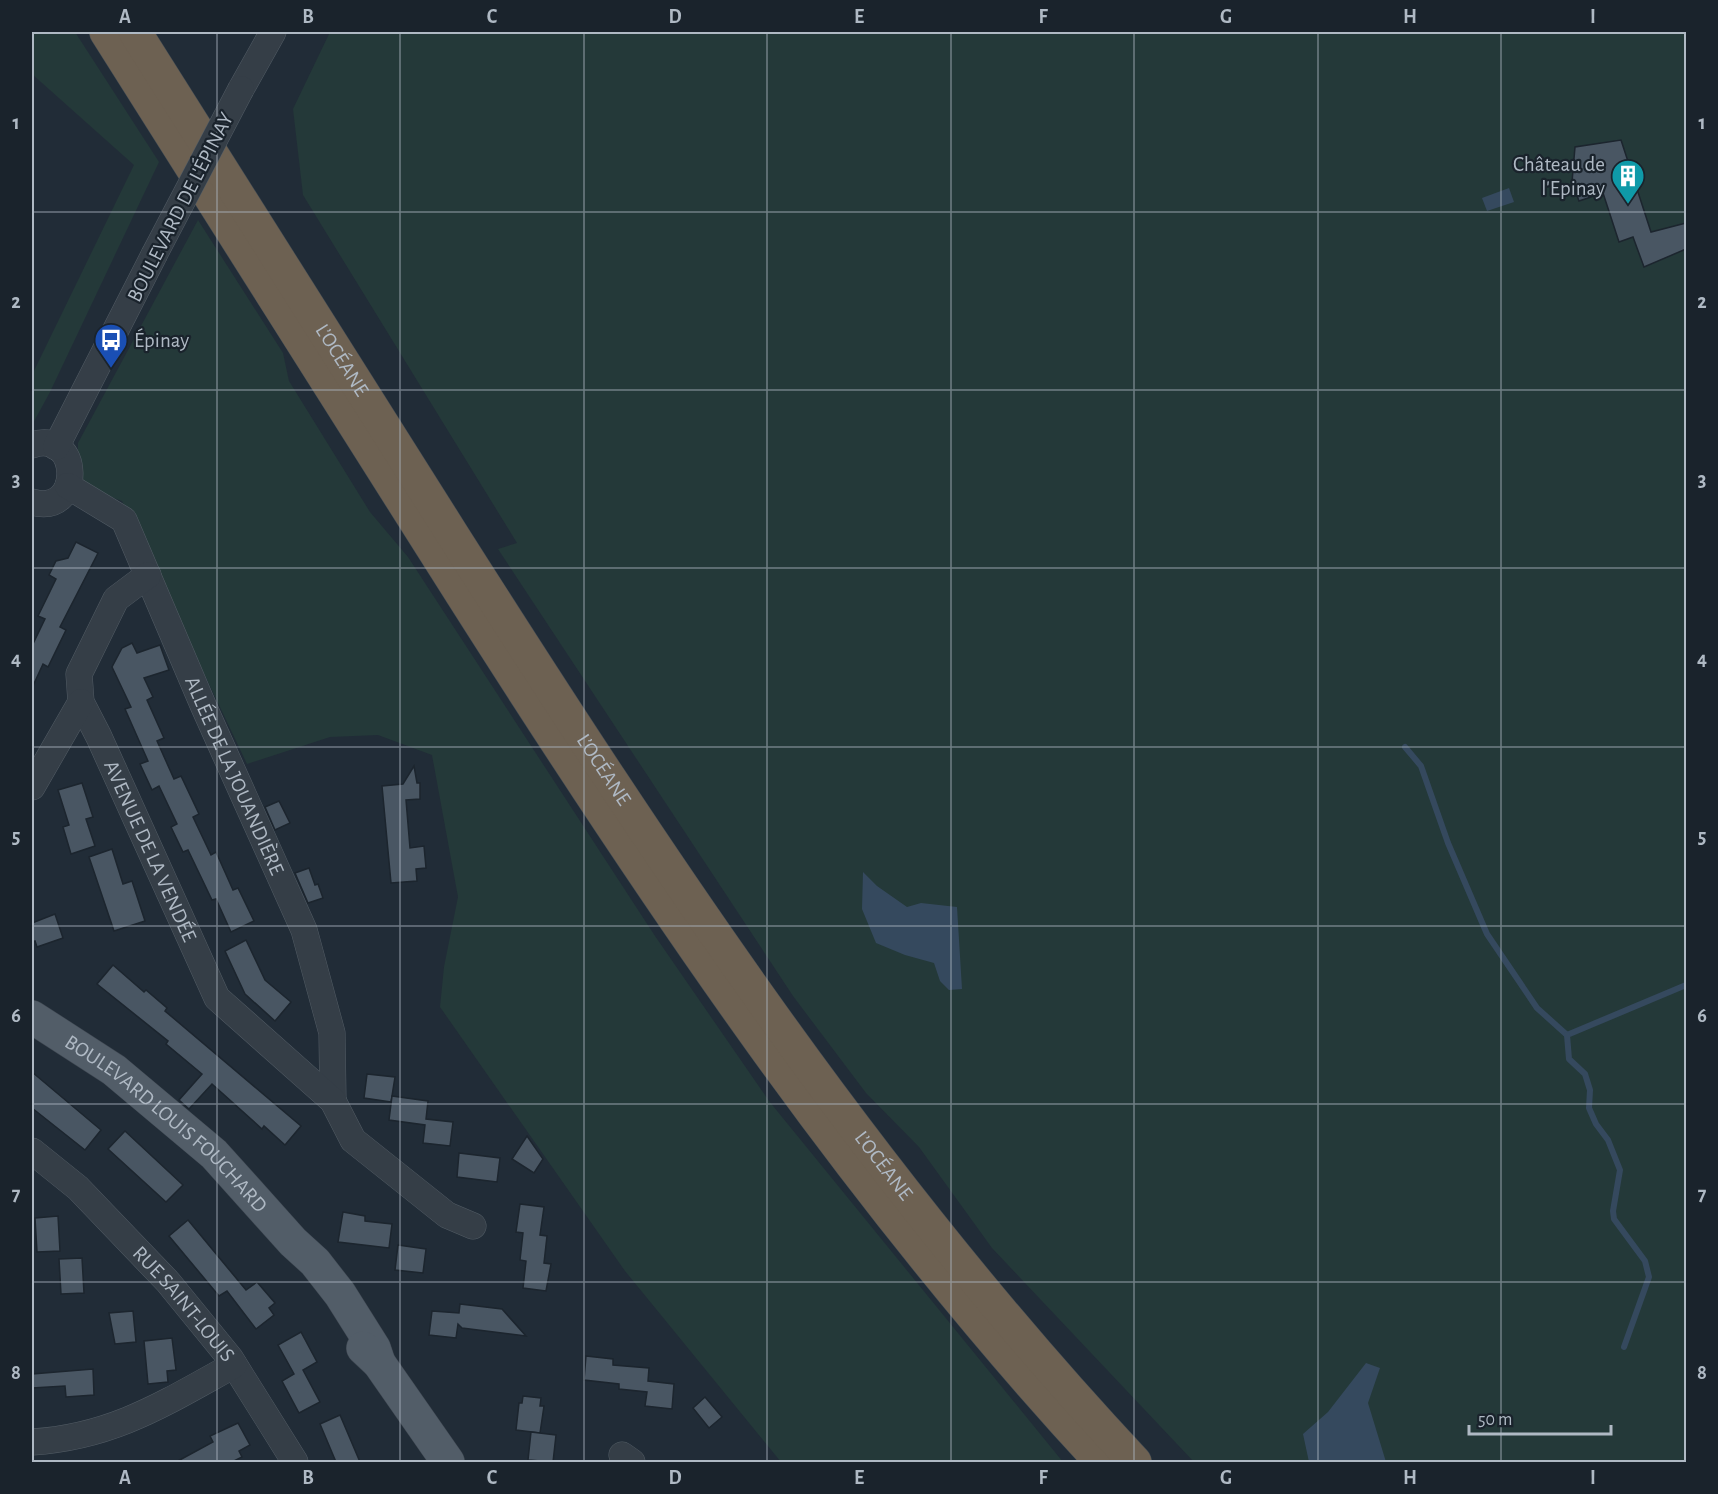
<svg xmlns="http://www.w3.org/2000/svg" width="1718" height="1494" font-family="'Alegreya Sans',sans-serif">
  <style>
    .green { fill: #243939 }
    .water { fill: #35495e }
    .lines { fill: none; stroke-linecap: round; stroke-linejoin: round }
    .stream { stroke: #35495e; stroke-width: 6 }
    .building { fill: #495663; stroke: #1c252e; stroke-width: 1.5 }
    .minor-casing { stroke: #525c65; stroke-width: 27 }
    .major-casing { stroke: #3e4751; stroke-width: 34 }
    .highway-casing { stroke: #3f4952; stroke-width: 34 }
    .minor { stroke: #353e47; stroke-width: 26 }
    .major { stroke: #525d68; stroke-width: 33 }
    .highway { stroke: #6d6152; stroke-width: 33 }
    .minor-bridge-casing { stroke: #525c65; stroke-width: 27; stroke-linecap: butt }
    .minor-bridge { stroke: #353e47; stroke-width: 26 }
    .grid { fill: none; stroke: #afb9c4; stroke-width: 1.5; stroke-opacity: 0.55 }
    .labels { text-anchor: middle; stroke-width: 4.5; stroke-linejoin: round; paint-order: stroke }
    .poi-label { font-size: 21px; fill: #afb9c4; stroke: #1a232c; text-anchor: end }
    .street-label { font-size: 21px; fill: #afb9c4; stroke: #1a232c }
    .neatline { fill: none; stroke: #afb9c4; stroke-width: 2 }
    .grid-label { font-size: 20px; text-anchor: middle; font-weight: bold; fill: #afb9c4 }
  </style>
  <rect width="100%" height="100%" fill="#212c37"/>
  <!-- green -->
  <g class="green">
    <path d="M 32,32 L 75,32 L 159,162 L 50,392 L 32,425 L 32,375 L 134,165 L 32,74 Z"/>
    <path d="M 330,32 L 1686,32 L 1686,1462 L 1194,1462 L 992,1248 L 919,1147 L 866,1093 L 793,996 L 498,549 L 517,543 L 303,195 L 293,109 Z"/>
    <path d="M 198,220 L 283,353 L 289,381 L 370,512 L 408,557 L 655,936 L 769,1101 L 1063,1462 L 781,1462 L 625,1271 L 440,1007 L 444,967 L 458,897 L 432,755 L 378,735 L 330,737 L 247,764 L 122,501 L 78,485 L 78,443 Z"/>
  </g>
  <!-- water -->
  <g class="water">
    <path d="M 1509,188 L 1514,202 L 1487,211 L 1482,198 Z"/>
    <path d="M 863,872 L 877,886 L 907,907 L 921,903 L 957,907 L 962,989 L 949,990 L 940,981 L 934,963 L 905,955 L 876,943 L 862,909 Z"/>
    <path d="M 1366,1363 L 1380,1368 L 1368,1403 L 1386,1462 L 1309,1462 L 1303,1434 L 1328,1412 Z"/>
  </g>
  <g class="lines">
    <!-- stream -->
    <g class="stream">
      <path d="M 1405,747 L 1421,766 L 1448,843 L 1487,934 L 1537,1008 L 1567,1035 L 1686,985"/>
      <path d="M 1567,1035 L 1569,1059 L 1585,1074 L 1590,1090 L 1589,1108 L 1596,1124 L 1608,1140 L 1620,1170 L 1613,1211 L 1614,1219 L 1645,1261 L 1649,1277 L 1624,1347"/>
    </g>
  </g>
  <!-- building -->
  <g class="building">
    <path d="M 1621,140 L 1651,232 L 1686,223 L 1686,249 L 1644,267 L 1633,237 L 1619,242 L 1603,193 L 1579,201 L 1572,182 L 1575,147 Z"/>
    <path d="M 76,542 L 98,553 L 60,627 L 66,630 L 48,667 L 43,664 L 32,688 L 32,646 L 45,619 L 38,616 L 56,579 L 49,575 L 56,561 L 68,558 Z"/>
    <path d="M 132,643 L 137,653 L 160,645 L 169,670 L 144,678 L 153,697 L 147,700 L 164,738 L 157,741 L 174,779 L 181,776 L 199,814 L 193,817 L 211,855 L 216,852 L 233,890 L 238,888 L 254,921 L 231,932 L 216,899 L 212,900 L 188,850 L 183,852 L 171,827 L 177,824 L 159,786 L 152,790 L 140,764 L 148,761 L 125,709 L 131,707 L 112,667 L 122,648 Z"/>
    <path d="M 414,766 L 417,783 L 420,783 L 420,799 L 406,800 L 410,848 L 424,846 L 426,868 L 416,869 L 417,881 L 391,883 L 382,786 L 403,784 Z"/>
    <path d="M 82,783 L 93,817 L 86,819 L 95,846 L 71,854 L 63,827 L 69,825 L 58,790 Z"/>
    <path d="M 279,801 L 290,823 L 275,830 L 265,807 Z"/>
    <path d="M 112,849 L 123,884 L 132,881 L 145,921 L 114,931 L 89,857 Z"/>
    <path d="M 309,868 L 315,885 L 318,884 L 323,898 L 308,903 L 295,873 Z"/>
    <path d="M 55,914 L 63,938 L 37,947 L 35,941 L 32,942 L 32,923 Z"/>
    <path d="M 246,940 L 265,980 L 291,1002 L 275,1021 L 245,994 L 225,951 Z"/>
    <path d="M 113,965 L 144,992 L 146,990 L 167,1008 L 165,1011 L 301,1126 L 285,1145 L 264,1126 L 262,1129 L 212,1084 L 189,1109 L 179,1100 L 202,1074 L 166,1044 L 168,1041 L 97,984 Z"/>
    <path d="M 32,1072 L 101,1130 L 85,1150 L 32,1108 Z"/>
    <path d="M 367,1074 L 395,1077 L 391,1102 L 364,1098 Z"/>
    <path d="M 392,1096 L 428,1101 L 426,1119 L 453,1122 L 450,1146 L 423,1143 L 425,1125 L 389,1120 Z"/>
    <path d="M 125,1131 L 183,1185 L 166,1202 L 108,1149 Z"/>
    <path d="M 527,1136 L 543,1159 L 534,1173 L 512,1159 Z"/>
    <path d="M 459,1153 L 500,1158 L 497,1182 L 457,1177 Z"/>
    <path d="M 520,1204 L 544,1207 L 540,1235 L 547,1236 L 544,1263 L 551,1264 L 546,1291 L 523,1288 L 526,1261 L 520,1260 L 523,1233 L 516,1232 Z"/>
    <path d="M 343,1212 L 365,1216 L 365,1221 L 392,1224 L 389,1248 L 338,1242 Z"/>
    <path d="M 58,1216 L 60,1251 L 37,1252 L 35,1218 Z"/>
    <path d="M 188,1220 L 246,1290 L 257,1282 L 275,1303 L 269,1308 L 274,1315 L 256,1329 L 227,1291 L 219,1296 L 169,1236 Z"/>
    <path d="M 398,1245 L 426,1249 L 423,1273 L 395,1270 Z"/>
    <path d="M 82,1258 L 84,1293 L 61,1294 L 59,1259 Z"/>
    <path d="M 460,1304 L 502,1309 L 526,1336 L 462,1328 L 458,1324 L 456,1338 L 429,1335 L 432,1311 L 459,1313 Z"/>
    <path d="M 133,1311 L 136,1342 L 115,1344 L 109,1313 Z"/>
    <path d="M 301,1332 L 317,1362 L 303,1370 L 320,1402 L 299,1413 L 282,1381 L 294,1374 L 278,1345 Z"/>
    <path d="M 172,1338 L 176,1370 L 167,1371 L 168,1382 L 148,1384 L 144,1341 Z"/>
    <path d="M 586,1356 L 613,1359 L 613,1365 L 649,1368 L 648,1381 L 674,1384 L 672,1409 L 645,1406 L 647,1392 L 619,1389 L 619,1384 L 584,1380 Z"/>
    <path d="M 93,1369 L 94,1395 L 66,1397 L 65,1386 L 32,1388 L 32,1374 Z"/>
    <path d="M 523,1396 L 541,1398 L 540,1406 L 544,1406 L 540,1433 L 516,1430 L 519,1403 L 522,1403 Z"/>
    <path d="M 705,1397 L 722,1417 L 709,1428 L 693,1408 Z"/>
    <path d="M 340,1415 L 360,1462 L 336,1462 L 320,1424 Z"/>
    <path d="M 238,1423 L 250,1445 L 239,1451 L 242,1457 L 232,1462 L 176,1462 L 213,1442 L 210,1436 Z"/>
    <path d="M 531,1432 L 556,1435 L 553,1462 L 528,1460 Z"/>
  </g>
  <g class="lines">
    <!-- minor casing -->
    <g class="minor-casing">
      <g id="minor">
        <path d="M 241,89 L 273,32"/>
        <path d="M 32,445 C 81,428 84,517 32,502"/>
        <path d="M 56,447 L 154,255"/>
        <path id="s1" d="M 68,486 L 124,520 L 203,705 L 304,930 L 332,1033 L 333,1101"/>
        <path id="s2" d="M 148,575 L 116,599 L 79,674 L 81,702 L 99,737 L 217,998 L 333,1101 L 353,1140 L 447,1215 L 473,1226"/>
        <path d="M 32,787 L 81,702"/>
        <path id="s3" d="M 32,1151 L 78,1188 L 168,1282 L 230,1358 L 295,1462"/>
        <path d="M 32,1442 C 113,1437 165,1403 234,1365"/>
        <path d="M 622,1455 L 632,1462"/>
      </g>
    </g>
    <!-- major casing -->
    <g class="major-casing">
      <g id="major">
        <path id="s4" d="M 32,1017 L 114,1070 L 214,1154 L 293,1242 L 315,1262 L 340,1294 L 374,1348 L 379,1363"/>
        <path d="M 363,1348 L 379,1363 L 448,1462"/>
      </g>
    </g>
    <!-- highway casing -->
    <g class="highway-casing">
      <g id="highway">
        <path d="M 106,32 C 225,219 343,407 462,595 C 655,899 856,1198 1101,1462"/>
        <path id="s5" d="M 135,32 C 241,200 348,368 454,537 C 660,861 871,1181 1135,1462"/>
      </g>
    </g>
    <!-- minor -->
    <use href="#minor" class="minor"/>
    <!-- major -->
    <use href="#major" class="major"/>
    <!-- highway -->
    <use href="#highway" class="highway"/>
    <!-- minor-bridge casing -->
    <g class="minor-bridge-casing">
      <path id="minor-bridge" d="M 154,255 L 241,89"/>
    </g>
    <!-- minor-bridge -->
    <use href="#minor-bridge" class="minor-bridge"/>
  </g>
  <!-- grid -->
  <path class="grid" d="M 217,32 L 217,1462M 400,32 L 400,1462M 584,32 L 584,1462M 767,32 L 767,1462M 951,32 L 951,1462M 1134,32 L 1134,1462M 1318,32 L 1318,1462M 1501,32 L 1501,1462M 32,212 L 1686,212M 32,390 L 1686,390M 32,568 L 1686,568M 32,747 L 1686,747M 32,926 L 1686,926M 32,1104 L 1686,1104M 32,1282 L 1686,1282"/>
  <!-- icons -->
  <defs>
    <g id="building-pin" transform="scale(1.725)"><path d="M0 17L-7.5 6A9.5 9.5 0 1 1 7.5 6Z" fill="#0f9aa8" stroke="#1a232c"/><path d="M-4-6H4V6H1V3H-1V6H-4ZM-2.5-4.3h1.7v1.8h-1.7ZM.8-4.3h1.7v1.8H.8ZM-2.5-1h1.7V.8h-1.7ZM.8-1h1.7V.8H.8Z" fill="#fff"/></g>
    <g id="bus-pin" transform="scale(1.725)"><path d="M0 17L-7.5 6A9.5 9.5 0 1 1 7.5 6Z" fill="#1a4fb4" stroke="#1a232c"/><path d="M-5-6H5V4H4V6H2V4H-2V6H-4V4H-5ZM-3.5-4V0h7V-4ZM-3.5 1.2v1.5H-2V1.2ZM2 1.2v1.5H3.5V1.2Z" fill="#fff"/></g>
  </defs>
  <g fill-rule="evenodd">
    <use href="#building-pin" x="1628" y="176"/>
    <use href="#bus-pin" x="111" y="340"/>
  </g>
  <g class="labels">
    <!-- poi labels -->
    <g class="poi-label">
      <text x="1605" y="171">Château de<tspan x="1605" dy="24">l'Epinay</tspan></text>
      <text x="134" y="347" text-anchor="start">Épinay</text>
    </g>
    <!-- street labels -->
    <g class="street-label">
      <text transform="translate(180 207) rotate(-63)" y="7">BOULEVARD DE L'ÉPINAY</text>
      <text dy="7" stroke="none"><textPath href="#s5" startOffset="388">L’OCÉANE</textPath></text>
      <text dy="7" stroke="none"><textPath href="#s5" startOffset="874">L’OCÉANE</textPath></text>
      <text dy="7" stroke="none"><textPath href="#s1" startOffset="344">ALLÉE DE LA JOUANDIÈRE</textPath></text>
      <text dy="7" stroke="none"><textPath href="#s2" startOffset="316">AVENUE DE LA VENDÉE</textPath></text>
      <text dy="7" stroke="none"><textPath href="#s4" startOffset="172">BOULEVARD LOUIS FOUCHARD</textPath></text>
      <text dy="7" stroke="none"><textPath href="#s5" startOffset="1359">L’OCÉANE</textPath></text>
      <text dy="7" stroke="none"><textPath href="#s3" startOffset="216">RUE SAINT-LOUIS</textPath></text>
    </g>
  </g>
  <!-- border -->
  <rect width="1718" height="1494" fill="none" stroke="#1a232c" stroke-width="66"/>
  <!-- scale -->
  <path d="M1469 1425v9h142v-9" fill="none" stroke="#afb9c4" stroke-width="3"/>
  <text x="1478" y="1425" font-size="18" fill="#afb9c4" stroke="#1a232c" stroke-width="4.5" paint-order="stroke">50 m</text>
  <rect x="33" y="33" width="1652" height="1428" class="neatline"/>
  <g class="grid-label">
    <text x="125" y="23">A</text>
    <text x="308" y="23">B</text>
    <text x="492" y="23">C</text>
    <text x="675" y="23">D</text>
    <text x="859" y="23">E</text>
    <text x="1043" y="23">F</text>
    <text x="1226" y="23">G</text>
    <text x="1410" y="23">H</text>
    <text x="1593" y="23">I</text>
    <text x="16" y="129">1</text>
    <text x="1702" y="129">1</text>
    <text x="16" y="308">2</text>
    <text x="1702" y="308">2</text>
    <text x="16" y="486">3</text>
    <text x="1702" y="486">3</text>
    <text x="16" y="665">4</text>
    <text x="1702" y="665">4</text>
    <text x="16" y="843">5</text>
    <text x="1702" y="843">5</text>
    <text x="16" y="1022">6</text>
    <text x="1702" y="1022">6</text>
    <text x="16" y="1200">7</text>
    <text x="1702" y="1200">7</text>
    <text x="16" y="1379">8</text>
    <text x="1702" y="1379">8</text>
    <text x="125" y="1484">A</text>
    <text x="308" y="1484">B</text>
    <text x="492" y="1484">C</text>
    <text x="675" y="1484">D</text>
    <text x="859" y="1484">E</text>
    <text x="1043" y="1484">F</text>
    <text x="1226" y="1484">G</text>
    <text x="1410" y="1484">H</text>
    <text x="1593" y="1484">I</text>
  </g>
</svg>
